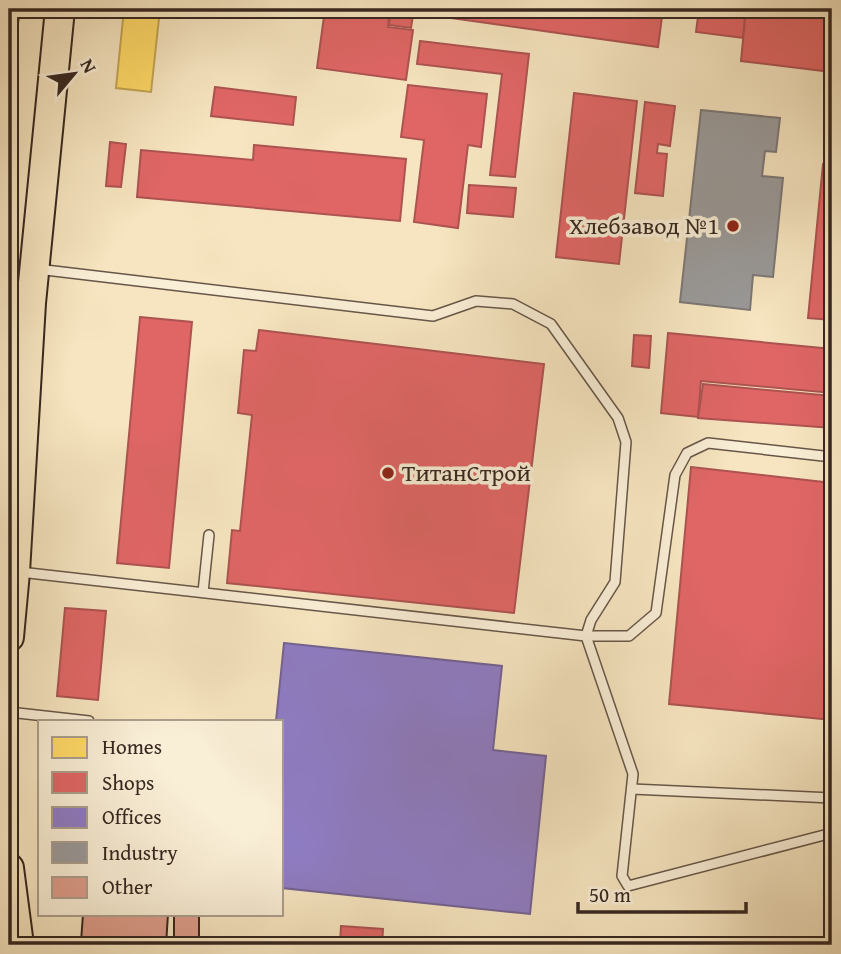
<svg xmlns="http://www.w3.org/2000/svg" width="841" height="954" font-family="'Gentium Book Plus',serif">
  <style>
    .homes { fill: #ffd966; stroke: #c3a451; stroke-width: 2 }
    .shops { fill: #e06666; stroke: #ad5351; stroke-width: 2 }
    .offices { fill: #8e7cc3; stroke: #746292; stroke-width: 2 }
    .industry { fill: #999; stroke: #7c7775; stroke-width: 2 }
    .building { fill: #dc9c8a; stroke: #372720; stroke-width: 2 }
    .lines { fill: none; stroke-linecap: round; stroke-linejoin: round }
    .lane-casing { stroke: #675648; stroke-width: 12 }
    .street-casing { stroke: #675648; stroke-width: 21 }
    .primary-casing { stroke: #372720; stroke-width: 32 }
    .lane { stroke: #f9eed6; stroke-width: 9 }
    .street { stroke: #f9eed6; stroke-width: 18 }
    .primary { stroke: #f6e5c0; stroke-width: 28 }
    .poi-dot { fill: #8f2418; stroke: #f9eed6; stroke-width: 2.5 }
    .labels { text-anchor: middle; stroke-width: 7; stroke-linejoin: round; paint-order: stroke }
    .poi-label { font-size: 24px; fill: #372720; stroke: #f9eed6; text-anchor: end }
  </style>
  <rect width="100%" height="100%" fill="#f6e5c0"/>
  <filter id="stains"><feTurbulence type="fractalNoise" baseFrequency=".00286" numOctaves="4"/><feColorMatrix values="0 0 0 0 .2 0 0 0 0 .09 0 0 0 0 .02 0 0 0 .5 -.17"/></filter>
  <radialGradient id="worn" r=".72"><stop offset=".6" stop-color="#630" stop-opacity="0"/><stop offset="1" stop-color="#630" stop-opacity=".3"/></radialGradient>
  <!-- homes -->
  <path class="homes" d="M 124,9 L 160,9 L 151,92 L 116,88 Z"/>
  <!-- shops -->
  <g class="shops">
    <path d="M 325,9 L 390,9 L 388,27 L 413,30 L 406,80 L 317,68 Z"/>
    <path d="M 391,9 L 414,9 L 411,28 L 389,25 Z"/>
    <path d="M 437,9 L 663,9 L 658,47 L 436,16 Z"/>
    <path d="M 699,9 L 746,9 L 743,38 L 696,32 Z"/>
    <path d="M 746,9 L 832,9 L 832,72 L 741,61 Z"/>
    <path d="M 420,41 L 529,54 L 515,177 L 490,175 L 502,74 L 417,64 Z"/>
    <path d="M 408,85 L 487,94 L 481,147 L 468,145 L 458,228 L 414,222 L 424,140 L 401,137 Z"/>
    <path d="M 215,87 L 296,97 L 293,125 L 211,116 Z"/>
    <path d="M 574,93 L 637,101 L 619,264 L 556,257 Z"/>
    <path d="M 645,102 L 675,106 L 670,146 L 658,144 L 657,153 L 667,154 L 663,196 L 635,193 Z"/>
    <path d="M 110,142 L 126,144 L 121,187 L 106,186 Z"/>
    <path d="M 254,145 L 406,159 L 400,221 L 137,197 L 141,150 L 253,160 Z"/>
    <path d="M 823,164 L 832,165 L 832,320 L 808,318 Z"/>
    <path d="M 469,185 L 516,188 L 513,217 L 467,213 Z"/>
    <path d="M 140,317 L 192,322 L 169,568 L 117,563 Z"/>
    <path d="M 259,330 L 544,364 L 514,613 L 227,583 L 232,530 L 240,531 L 252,415 L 238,413 L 244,350 L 256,351 Z"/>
    <path d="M 668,333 L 832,349 L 832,393 L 701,381 L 698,417 L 661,413 Z"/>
    <path d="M 634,335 L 651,336 L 649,368 L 632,366 Z"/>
    <path d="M 703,384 L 832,396 L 832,428 L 698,418 Z"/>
    <path d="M 691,467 L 832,483 L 832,720 L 669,704 Z"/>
    <path d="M 65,608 L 106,611 L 98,700 L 57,696 Z"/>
    <path d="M 341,926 L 383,929 L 382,945 L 340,945 Z"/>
  </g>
  <!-- offices -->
  <path class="offices" d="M 284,643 L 502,666 L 493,750 L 546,756 L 530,914 L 282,888 L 282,721 L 276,721 Z"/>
  <!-- industry -->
  <path class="industry" d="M 701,110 L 780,118 L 776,152 L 765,151 L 762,176 L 783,178 L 773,277 L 753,275 L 750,310 L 680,302 Z"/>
  <!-- building -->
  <g class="building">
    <path d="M 83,914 L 168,914 L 166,945 L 81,942 Z"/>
    <rect x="174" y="914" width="25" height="31"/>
  </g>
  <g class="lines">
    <!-- lane casing -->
    <g class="lane-casing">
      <g id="lane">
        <path d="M 37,269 L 433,316 L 476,301 L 513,304 L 551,324 L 618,418 L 626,442 L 615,582 L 591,620 L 586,636 L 633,774 L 622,876 L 628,886 L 832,833"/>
        <path d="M 20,572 L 586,636 L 629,636 L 656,613 L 675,475 L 687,453 L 708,443 L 832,457"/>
        <path d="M 203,592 L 209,535"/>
        <path d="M 9,712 L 89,721"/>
        <path d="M 632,789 L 832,798"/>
      </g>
    </g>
    <!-- street casing -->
    <g class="street-casing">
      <g id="street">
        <path d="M 9,20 L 10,9"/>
        <path d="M 9,300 L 31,303"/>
      </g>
    </g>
    <!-- primary casing -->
    <g class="primary-casing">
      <g id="primary">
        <path d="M 9,637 L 15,572 L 31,303 L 60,9"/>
        <path d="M 9,868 L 19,945"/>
      </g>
    </g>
    <!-- lane -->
    <use href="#lane" class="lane"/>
    <!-- street -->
    <use href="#street" class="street"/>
    <!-- primary -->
    <use href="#primary" class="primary"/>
  </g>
  <!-- markers -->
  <g class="poi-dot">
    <circle cx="733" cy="226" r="7"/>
    <circle cx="388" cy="473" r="7"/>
  </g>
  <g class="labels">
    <!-- poi labels -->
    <g class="poi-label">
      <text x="719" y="234">Хлебзавод №1</text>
      <text x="402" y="481" text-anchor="start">ТитанСтрой</text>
    </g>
  </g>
  <!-- margin -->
  <rect width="841" height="954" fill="none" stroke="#f6e5c0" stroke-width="35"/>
  <rect x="10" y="10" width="820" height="933" fill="none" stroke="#372720" stroke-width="3.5"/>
  <rect x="18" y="18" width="806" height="919" fill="none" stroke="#372720" stroke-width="2"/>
  <!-- legend -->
  <rect x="38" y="720" width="245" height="196" fill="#f9eed6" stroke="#ab9e8d" stroke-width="2"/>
  <rect x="52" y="737" width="35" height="21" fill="#ffd966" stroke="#ab9e8d" stroke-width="2"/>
  <text x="102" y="754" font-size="21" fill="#372720">Homes</text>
  <rect x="52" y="772" width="35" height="21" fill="#e06666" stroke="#ab9e8d" stroke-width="2"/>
  <text x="102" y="790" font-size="21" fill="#372720">Shops</text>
  <rect x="52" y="807" width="35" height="21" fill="#8e7cc3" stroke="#ab9e8d" stroke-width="2"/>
  <text x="102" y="824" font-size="21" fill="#372720">Offices</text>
  <rect x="52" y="842" width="35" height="21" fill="#999999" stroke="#ab9e8d" stroke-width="2"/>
  <text x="102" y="860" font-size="21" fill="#372720">Industry</text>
  <rect x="52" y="877" width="35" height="21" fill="#dc9c8a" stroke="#ab9e8d" stroke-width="2"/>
  <text x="102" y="894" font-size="21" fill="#372720">Other</text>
  <!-- north arrow -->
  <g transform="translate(74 74) rotate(61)" stroke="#f9eed6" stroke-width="5" paint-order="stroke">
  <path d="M0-5L12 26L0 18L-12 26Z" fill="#372720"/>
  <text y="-10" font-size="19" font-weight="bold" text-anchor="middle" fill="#372720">N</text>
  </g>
  <!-- scale -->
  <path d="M578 902v10h168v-10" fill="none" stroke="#372720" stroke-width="3.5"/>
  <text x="589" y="902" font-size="21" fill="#372720" stroke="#f9eed6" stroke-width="5" paint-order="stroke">50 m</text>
  <rect width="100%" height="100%" filter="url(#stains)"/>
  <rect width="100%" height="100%" fill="url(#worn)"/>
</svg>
